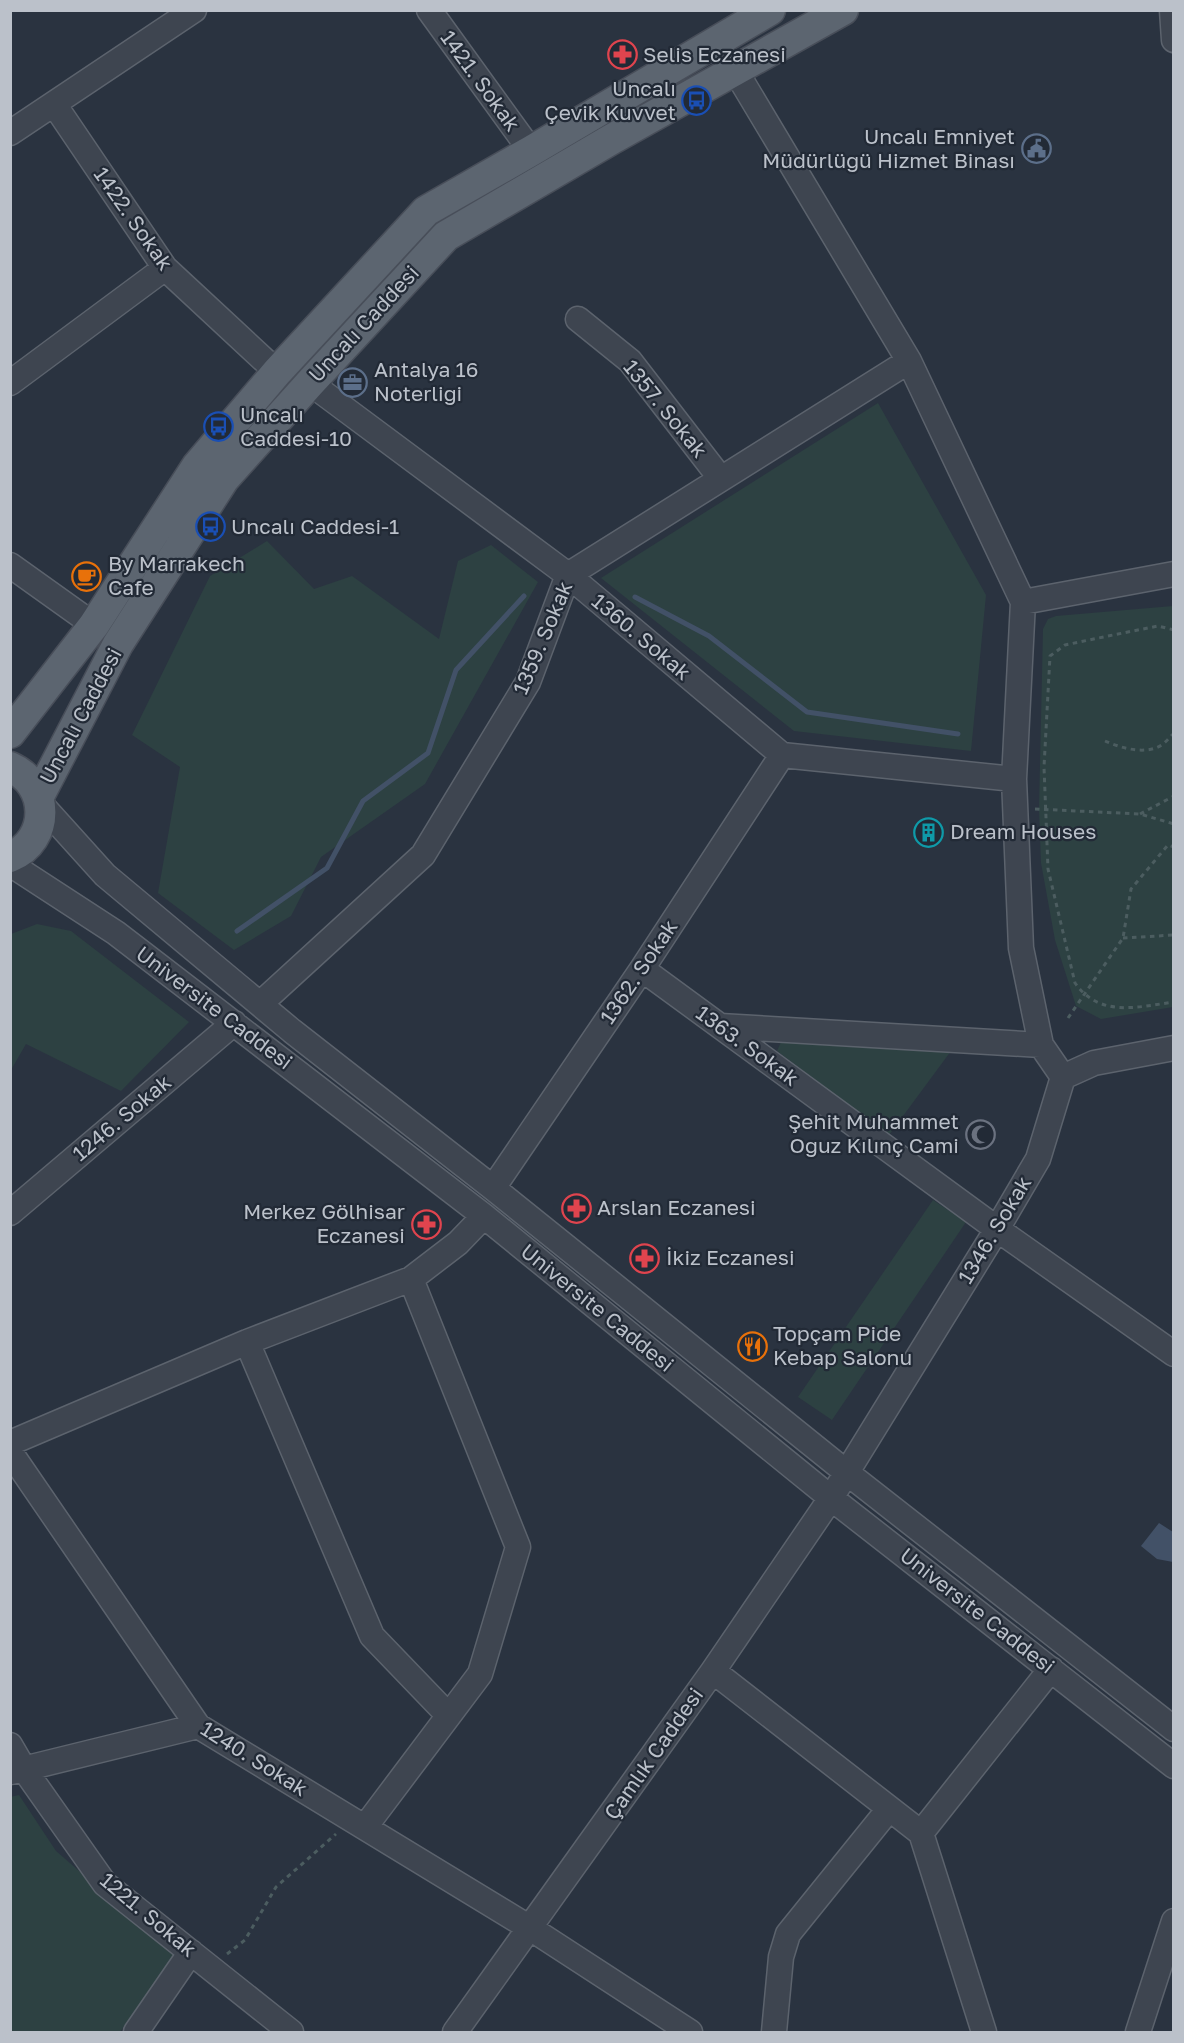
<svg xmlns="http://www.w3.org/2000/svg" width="1184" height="2043" font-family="'Golos Text',sans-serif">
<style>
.green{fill:#2d4142}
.water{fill:#425167}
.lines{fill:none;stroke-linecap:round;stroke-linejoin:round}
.stream{stroke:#425167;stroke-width:5}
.minor-casing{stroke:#5c636d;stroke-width:27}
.major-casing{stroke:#484e59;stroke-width:33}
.path{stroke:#4c5d60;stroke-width:3;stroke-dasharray:4.5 4.5;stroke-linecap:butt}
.minor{stroke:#3e4550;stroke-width:24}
.major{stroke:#5c6570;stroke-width:30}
.labels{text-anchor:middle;stroke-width:4.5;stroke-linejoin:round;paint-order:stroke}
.poi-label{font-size:21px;fill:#bbc1ca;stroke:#222a36;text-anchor:start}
.street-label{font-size:21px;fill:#bbc1ca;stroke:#222a36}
</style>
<rect width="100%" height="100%" fill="#2a3340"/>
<path class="green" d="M878 403 986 595 971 751 794 731 601 578Z
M267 541 314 589 352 576 439 639 458 561 491 545 538 582 425 784 321 857 291 916 234 950 158 893 180 767 132 735 210 576Z
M1173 606V1007L1101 1019 1076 1006 1055 940 1041 863 1039 809 1043 629 1048 619 1056 616Z
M37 924 71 931 189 1022 121 1091 26 1044 11 1070V934Z
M787 1038 951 1051 889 1135 777 1051 781 1042Z
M933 1200 966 1222 832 1420 798 1397Z
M19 1795 56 1851 175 1954 120 2032H11L10 1797Z"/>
<path class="water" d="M1159 1523 1173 1532V1562L1157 1559 1141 1546Z"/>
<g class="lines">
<path class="stream" d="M635 597 709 636 807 712 958 734
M237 931 327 868 363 801 428 753 456 670 524 596"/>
<defs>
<path id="minor" d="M429 10 531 151
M1172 10 1174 40
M735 70 909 361 1023 602 1014 779 1021 948 1041 1045 1063 1077
M54 104 165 268 277 372
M10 133 194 10
M578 319 630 361 721 479
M10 383 165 268
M310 383 568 575 782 755 1014 779
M10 565 94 625
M1023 602 1174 574
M40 803 105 875 292 1031 493 1188 846 1472 1174 1729
M10 864 116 933 484 1216 831 1498 1174 1766
M642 969 997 1229 1174 1354
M260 1004 423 855 528 682 568 575 909 361
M720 1026 1041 1045
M493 1188 642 969 782 755
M10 1213 234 1023
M247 1342 372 1636 448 1715
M10 1443 247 1342 411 1279 458 1243 484 1216
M10 1452 198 1726 530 1928 690 2032
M713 1671 921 1833 984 2032
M10 1745 24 1769 105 1884 291 2032
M11 1772 198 1726
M365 1827 480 1674 518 1547 411 1279
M921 1833 1051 1669
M136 2032 191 1952
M455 2032 713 1671 831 1498 997 1229 1038 1159 1063 1077 1094 1063 1174 1048
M774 2032 781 1957 788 1934 889 1809
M1138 2032 1174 1921"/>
<path id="major" d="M10 733 94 625 197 466 277 372 426 211 531 151 770 10
M10 767C50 784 51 840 10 857
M39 796 118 644 224 479 310 383 446 236 612 139 843 10"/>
</defs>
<use href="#minor" class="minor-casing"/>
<use href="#major" class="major-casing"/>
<path class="path" d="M1174 630 1158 626 1108 636 1065 645 1050 656 1044 767 1048 869 1075 983C1100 1018 1137 1007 1174 1002
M1105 741C1121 748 1147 756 1163 744 1167 741 1170 737 1174 733
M1035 809 1140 814 1174 824
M1140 814 1174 796
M1123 938 1174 935
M1068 1018 1123 938 1131 889 1168 845 1174 847
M227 1954 245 1940 276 1887 336 1834"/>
<use href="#minor" class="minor"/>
<use href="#major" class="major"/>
</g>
<defs>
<symbol id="pharmacy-ring" viewBox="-11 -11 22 22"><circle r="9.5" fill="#222a36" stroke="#e0444e" stroke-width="1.5"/><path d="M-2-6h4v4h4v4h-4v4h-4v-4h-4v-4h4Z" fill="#e0444e"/></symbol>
<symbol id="bus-ring" viewBox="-11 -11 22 22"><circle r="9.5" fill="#222a36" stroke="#1a4fb4" stroke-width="1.5"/><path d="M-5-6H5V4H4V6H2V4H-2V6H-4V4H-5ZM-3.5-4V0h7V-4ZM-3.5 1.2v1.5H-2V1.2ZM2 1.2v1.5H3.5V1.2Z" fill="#1a4fb4"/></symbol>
<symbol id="civic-ring" viewBox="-11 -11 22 22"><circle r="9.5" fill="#222a36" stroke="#5c6f8a" stroke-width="1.5"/><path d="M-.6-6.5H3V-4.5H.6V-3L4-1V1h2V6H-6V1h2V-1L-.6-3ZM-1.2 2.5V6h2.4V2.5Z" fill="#5c6f8a"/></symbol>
<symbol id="office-ring" viewBox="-11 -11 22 22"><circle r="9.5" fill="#222a36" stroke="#5c6f8a" stroke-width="1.5"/><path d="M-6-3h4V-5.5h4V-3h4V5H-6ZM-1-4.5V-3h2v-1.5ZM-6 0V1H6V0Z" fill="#5c6f8a"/></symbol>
<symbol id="cafe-ring" viewBox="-11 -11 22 22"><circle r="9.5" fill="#222a36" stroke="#e8710a" stroke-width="1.5"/><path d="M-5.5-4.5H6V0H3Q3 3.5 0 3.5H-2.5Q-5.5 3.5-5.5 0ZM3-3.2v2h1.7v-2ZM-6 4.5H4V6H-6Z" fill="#e8710a"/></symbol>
<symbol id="building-ring" viewBox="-11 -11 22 22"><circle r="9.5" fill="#222a36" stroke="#0f9aa8" stroke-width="1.5"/><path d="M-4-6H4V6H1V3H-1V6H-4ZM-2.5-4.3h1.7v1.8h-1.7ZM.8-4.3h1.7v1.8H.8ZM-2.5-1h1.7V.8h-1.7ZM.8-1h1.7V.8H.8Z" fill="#0f9aa8"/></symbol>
<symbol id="mosque-ring" viewBox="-11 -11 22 22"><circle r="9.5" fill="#222a36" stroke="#6b7280" stroke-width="1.5"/><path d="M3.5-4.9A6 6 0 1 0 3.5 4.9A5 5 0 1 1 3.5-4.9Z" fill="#6b7280"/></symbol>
<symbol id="restaurant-ring" viewBox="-11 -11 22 22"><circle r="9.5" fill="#222a36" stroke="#e8710a" stroke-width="1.5"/><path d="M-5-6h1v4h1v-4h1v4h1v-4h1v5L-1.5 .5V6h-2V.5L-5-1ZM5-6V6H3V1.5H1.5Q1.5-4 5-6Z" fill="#e8710a"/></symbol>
</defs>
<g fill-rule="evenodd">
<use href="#pharmacy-ring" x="606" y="38" width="33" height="33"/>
<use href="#bus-ring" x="680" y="84" width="33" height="33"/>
<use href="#civic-ring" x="1020" y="132" width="33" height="33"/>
<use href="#office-ring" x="336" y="366" width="33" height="33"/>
<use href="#bus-ring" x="202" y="410" width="33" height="33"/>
<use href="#bus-ring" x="194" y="510" width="33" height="33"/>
<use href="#cafe-ring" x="70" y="560" width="33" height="33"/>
<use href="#building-ring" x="912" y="816" width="33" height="33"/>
<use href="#mosque-ring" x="964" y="1118" width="33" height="33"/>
<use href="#pharmacy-ring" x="560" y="1192" width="33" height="33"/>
<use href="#pharmacy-ring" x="410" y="1208" width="33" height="33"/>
<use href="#pharmacy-ring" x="628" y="1242" width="33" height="33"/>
<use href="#restaurant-ring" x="736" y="1330" width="33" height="33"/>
</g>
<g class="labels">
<g class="poi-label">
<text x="643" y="62">Selis Eczanesi</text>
<text x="676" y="96" text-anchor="end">Uncalı<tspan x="676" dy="24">Çevik Kuvvet</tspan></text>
<text x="1015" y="144" text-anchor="end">Uncalı Emniyet<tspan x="1015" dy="24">Müdürlüğü Hizmet Binası</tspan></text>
<text x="374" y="377">Antalya 16<tspan x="374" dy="24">Noterliği</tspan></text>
<text x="240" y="422">Uncalı<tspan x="240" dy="24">Caddesi-10</tspan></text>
<text x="231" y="534">Uncalı Caddesi-1</text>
<text x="108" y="571">By Marrakech<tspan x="108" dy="24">Cafe</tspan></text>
<text x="950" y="839">Dream Houses</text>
<text x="959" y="1129" text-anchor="end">Şehit Muhammet<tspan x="959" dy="24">Oğuz Kılınç Cami</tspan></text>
<text x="597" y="1215">Arslan Eczanesi</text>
<text x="405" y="1219" text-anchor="end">Merkez Gölhisar<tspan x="405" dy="24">Eczanesi</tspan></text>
<text x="666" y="1265">İkiz Eczanesi</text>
<text x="773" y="1341">Topçam Pide<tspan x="773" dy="24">Kebap Salonu</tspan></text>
</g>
<g class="street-label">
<text transform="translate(480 81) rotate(54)" y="7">1421. Sokak</text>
<text transform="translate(133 219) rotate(55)" y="7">1422. Sokak</text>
<text transform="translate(364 324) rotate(-47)" y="7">Uncalı Caddesi</text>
<text transform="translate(665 409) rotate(51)" y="7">1357. Sokak</text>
<text transform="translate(641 637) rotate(40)" y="7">1360. Sokak</text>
<text transform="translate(543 638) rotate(-67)" y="7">1359. Sokak</text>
<text transform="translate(81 716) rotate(-62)" y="7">Uncalı Caddesi</text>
<text transform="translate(639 972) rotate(-56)" y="7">1362. Sokak</text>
<text transform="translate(214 1008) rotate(37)" y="7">Universite Caddesi</text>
<text transform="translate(747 1046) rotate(36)" y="7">1363. Sokak</text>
<text transform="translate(122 1118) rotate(-40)" y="7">1246. Sokak</text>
<text transform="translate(995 1230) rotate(-59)" y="7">1346. Sokak</text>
<text transform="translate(597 1308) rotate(39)" y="7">Universite Caddesi</text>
<text transform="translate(977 1611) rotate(38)" y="7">Universite Caddesi</text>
<text transform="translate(654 1754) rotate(-55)" y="7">Çamlık Caddesi</text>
<text transform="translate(254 1759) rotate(32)" y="7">1240. Sokak</text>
<text transform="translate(148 1915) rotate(40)" y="7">1221. Sokak</text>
</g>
</g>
<rect width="1184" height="2043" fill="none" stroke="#bbc1ca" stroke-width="24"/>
</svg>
